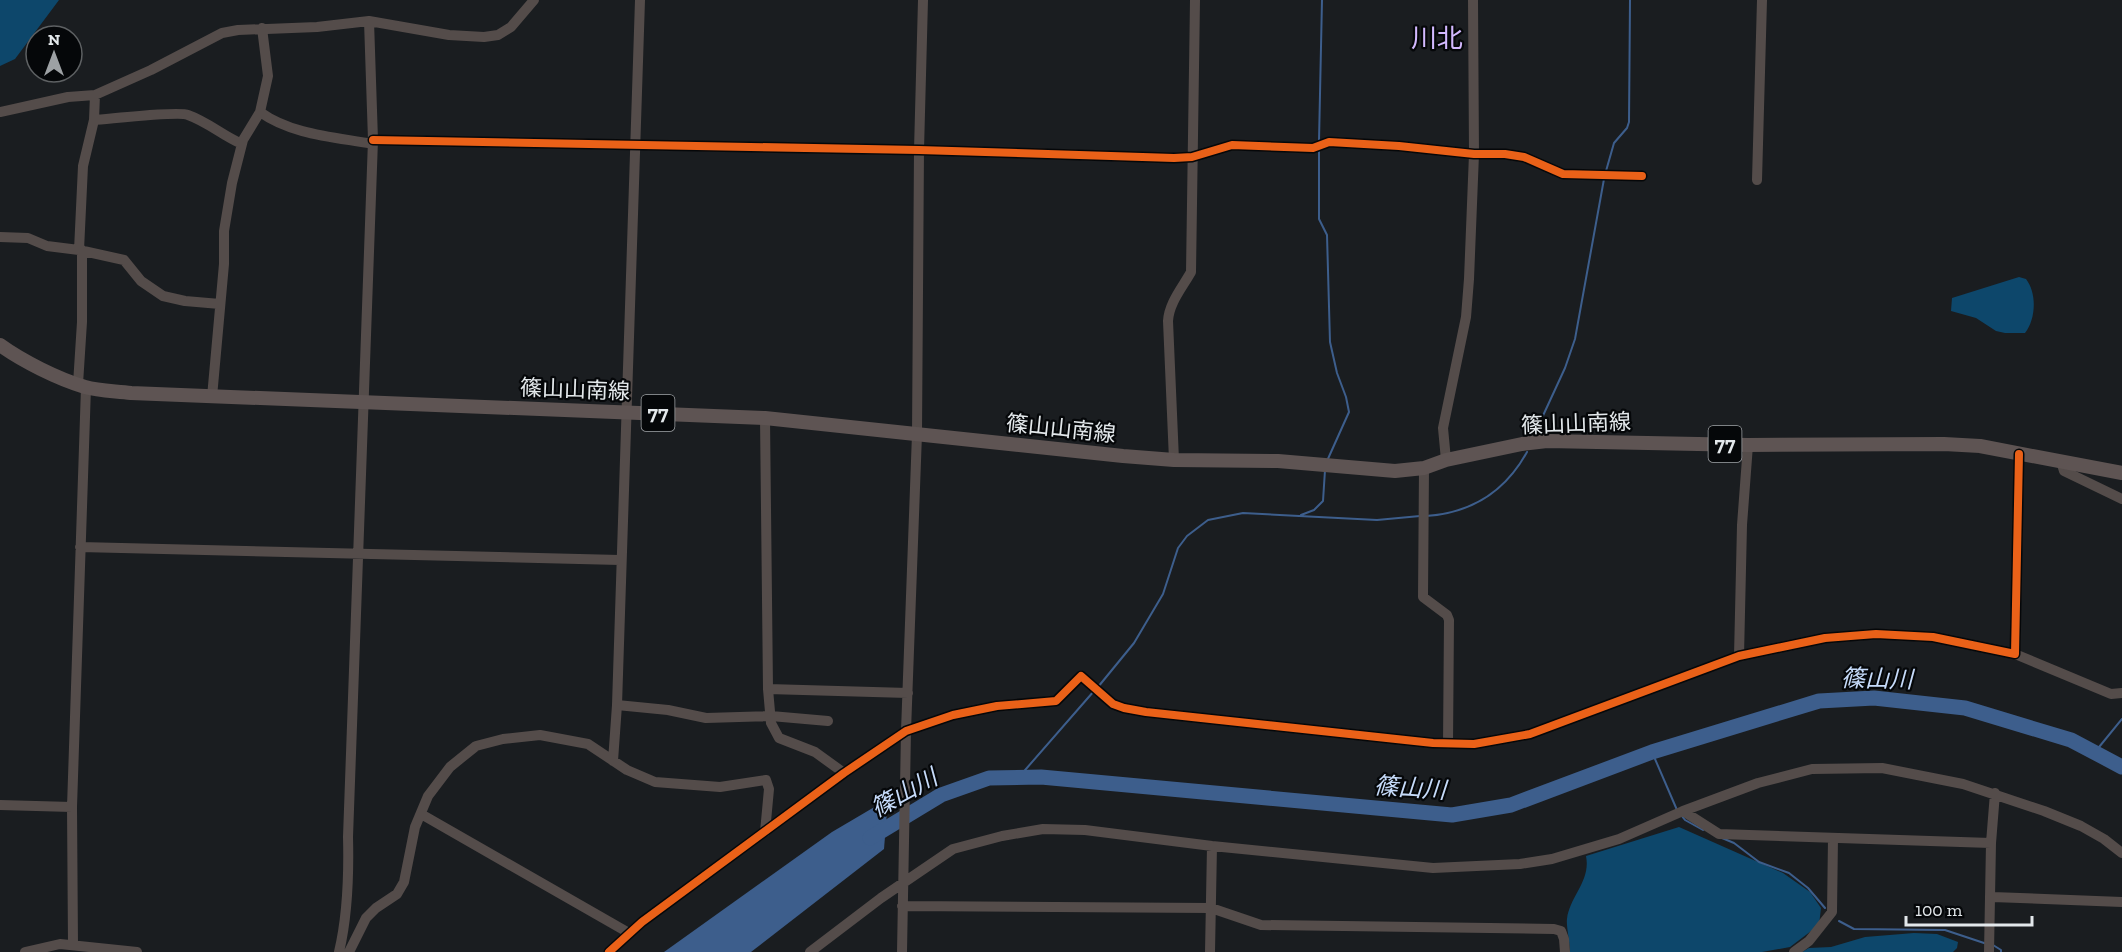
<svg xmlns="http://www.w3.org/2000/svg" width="2122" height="952" font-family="'Zilla Slab','Noto Sans JP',serif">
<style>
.forest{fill:#0d476b}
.water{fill:#3d5e8c}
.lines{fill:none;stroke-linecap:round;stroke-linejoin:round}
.stream{stroke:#3d5e8c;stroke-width:2}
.river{stroke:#3d5e8c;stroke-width:15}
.minor{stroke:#544c4a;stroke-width:10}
.major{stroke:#5e5453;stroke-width:14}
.cycleway-casing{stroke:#050709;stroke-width:11}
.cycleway{stroke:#ea6118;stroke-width:8}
.labels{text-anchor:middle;stroke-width:4.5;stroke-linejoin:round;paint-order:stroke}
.shield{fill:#050709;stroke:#a0a4a7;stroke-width:1.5}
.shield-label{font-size:21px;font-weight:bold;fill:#e3e8eb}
.street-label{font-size:22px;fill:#e3e8eb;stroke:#050709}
.water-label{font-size:24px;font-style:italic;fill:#c6dbfa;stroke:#050709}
.quarter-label{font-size:26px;fill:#d3b9ff;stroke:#050709}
</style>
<rect width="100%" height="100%" fill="#1a1d20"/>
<path class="forest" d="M0 0H59L15 59 0 66Z
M2019 277 2026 279C2037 293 2036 319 2025 333H2005L1996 331 1976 318 1951 311 1952 298Z
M1679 827 1783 873 1810 892 1821 908 1819 925 1790 947 1762 952H1570C1570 943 1566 925 1567 919 1570 896 1591 881 1586 856Z
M1914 933 1937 934 1958 942 1957 948 1953 952H1802L1809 948 1831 947 1865 937Z"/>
<path class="water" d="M888 799 884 849 751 952H664L832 832Z"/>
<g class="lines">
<path class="stream" d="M1319 141 1322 0
M1319 150V219L1327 235 1330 342 1337 373 1346 397 1349 412 1327 461
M1606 171 1614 143 1627 128 1629 122 1630 0
M1535 433 1565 368 1575 339 1604 179
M1301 515 1314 510 1323 501 1325 470
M1426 516C1472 513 1505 492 1527 452
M1098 687 1134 643 1163 594 1178 548 1187 536 1208 520 1243 513 1377 520 1420 516
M1652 752 1677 810
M2095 752 2122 719
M1019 777 1094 691
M1681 815 1685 820 1703 830
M1722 838 1734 843 1759 862 1789 873 1808 888 1825 908
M1839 921 1854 929 1945 930 1987 944
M1993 945 2001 950V952"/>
<path class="river" d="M870 838 941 795 989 778 1041 777 1452 815 1511 805 1652 752 1819 701 1874 698 1965 708 2071 740 2122 767"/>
<path class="minor" d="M0 112 68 97 95 95 151 70 222 33 238 30 317 27 369 21 449 35 484 37 498 35 511 27 534 0
M260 112C292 135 335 137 373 144
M94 120C110 119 179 111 188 115 208 122 223 136 242 144
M373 140 919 150 1174 158 1192 157 1232 145 1313 148 1329 142 1399 146 1474 154H1505L1524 157 1563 174 1642 176
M1757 180 1762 0
M0 237 28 238 47 246 79 250 124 260 141 281 163 296 185 301 220 304
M79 250 83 166 94 120 95 95
M78 384 82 322V250
M212 397 224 264V231L232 183 243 140 260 112 268 76 262 28
M765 418 768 689 771 723 779 738 815 752 844 773
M1174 460 1168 321C1169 303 1182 288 1191 272L1195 0
M1446 460 1443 428 1466 317 1469 279 1474 154 1473 0
M2061 461 2064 471 2122 499
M1424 468 1423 597 1447 615 1449 620 1448 744
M80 547 620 560
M2015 654 2111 694 2122 693
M1739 656 1742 525 1748 445
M768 689 908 693
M617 705 668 710 706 718 771 716 828 721
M613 761 617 705 640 0
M0 805 72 807
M1683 811 1719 834 1991 843
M421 814 629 933
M1992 897 2122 902
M902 906 1211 908 1261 925 1554 929 1561 931 1564 939 1565 952
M73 945 72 807 86 387
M25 952 60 944 137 952
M339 952C348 914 349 876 348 837L373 140 369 21
M349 952 366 918 376 908 397 894 404 882 415 827 428 796 450 767 476 746 503 739 540 735 588 744 627 770 655 782 720 787 766 780 769 789 765 832
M609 952 642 922 844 773 906 731 953 715 997 706 1056 701 1081 676 1113 704 1124 708 1146 712 1433 743 1474 744 1530 734 1739 656 1825 638 1876 634 1933 637 2015 654 2019 454
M810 952 881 898 953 849 1002 836 1043 829 1085 830 1212 846 1433 868 1520 864 1552 859 1619 839 1683 811 1758 783 1812 769 1882 768 1963 784 2044 811 2081 826 2104 839 2122 853
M902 952 906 731 917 434 919 150 923 0
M1210 952 1212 846
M1794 952 1809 941 1832 912 1833 838
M1989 952 1991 843 1995 793"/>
<path class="major" d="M0 345C22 361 58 379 85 387 99 391 116 391 131 393L765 418 1123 456 1174 460 1278 461 1395 471 1424 468 1446 460 1522 444 1547 441 1748 445 1944 444 1980 446 2122 473"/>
<defs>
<path id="cycleway" d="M373 140 919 150 1174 158 1192 157 1232 145 1313 148 1329 142 1399 146 1474 154H1505L1524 157 1563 174 1642 176
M609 952 642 922 844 773 906 731 953 715 997 706 1056 701 1081 676 1113 704 1124 708 1146 712 1433 743 1474 744 1530 734 1739 656 1825 638 1876 634 1933 637 2015 654 2019 454"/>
</defs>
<use href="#cycleway" class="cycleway-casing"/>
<use href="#cycleway" class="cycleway"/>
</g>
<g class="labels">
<g class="shield">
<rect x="641.5" y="395" width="33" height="36" rx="4.5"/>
<rect x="1708.5" y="426" width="33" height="36" rx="4.5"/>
</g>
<g class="shield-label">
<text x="658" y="420">77</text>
<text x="1725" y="451">77</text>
</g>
<g class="street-label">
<text transform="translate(575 389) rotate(2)" y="8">篠山山南線</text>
<text transform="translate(1576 423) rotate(-2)" y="8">篠山山南線</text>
<text transform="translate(1061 428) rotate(6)" y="8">篠山山南線</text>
</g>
<g class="water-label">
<text transform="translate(1877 679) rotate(1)" y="8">篠山川</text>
<text transform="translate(1410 788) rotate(4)" y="8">篠山川</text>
<text transform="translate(904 793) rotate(-29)" y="8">篠山川</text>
</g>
<g class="quarter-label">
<text x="1437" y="47">川北</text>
</g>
</g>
<g transform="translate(54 54)"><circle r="28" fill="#050709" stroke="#5e6163" stroke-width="1.5"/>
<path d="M0-4.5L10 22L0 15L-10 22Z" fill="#9da1a4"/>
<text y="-9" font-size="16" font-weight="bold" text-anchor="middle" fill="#e3e8eb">N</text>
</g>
<path d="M1906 916v9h126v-9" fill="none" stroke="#e3e8eb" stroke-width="3"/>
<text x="1915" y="916" font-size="18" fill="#e3e8eb" stroke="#050709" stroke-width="4.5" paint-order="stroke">100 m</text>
</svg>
